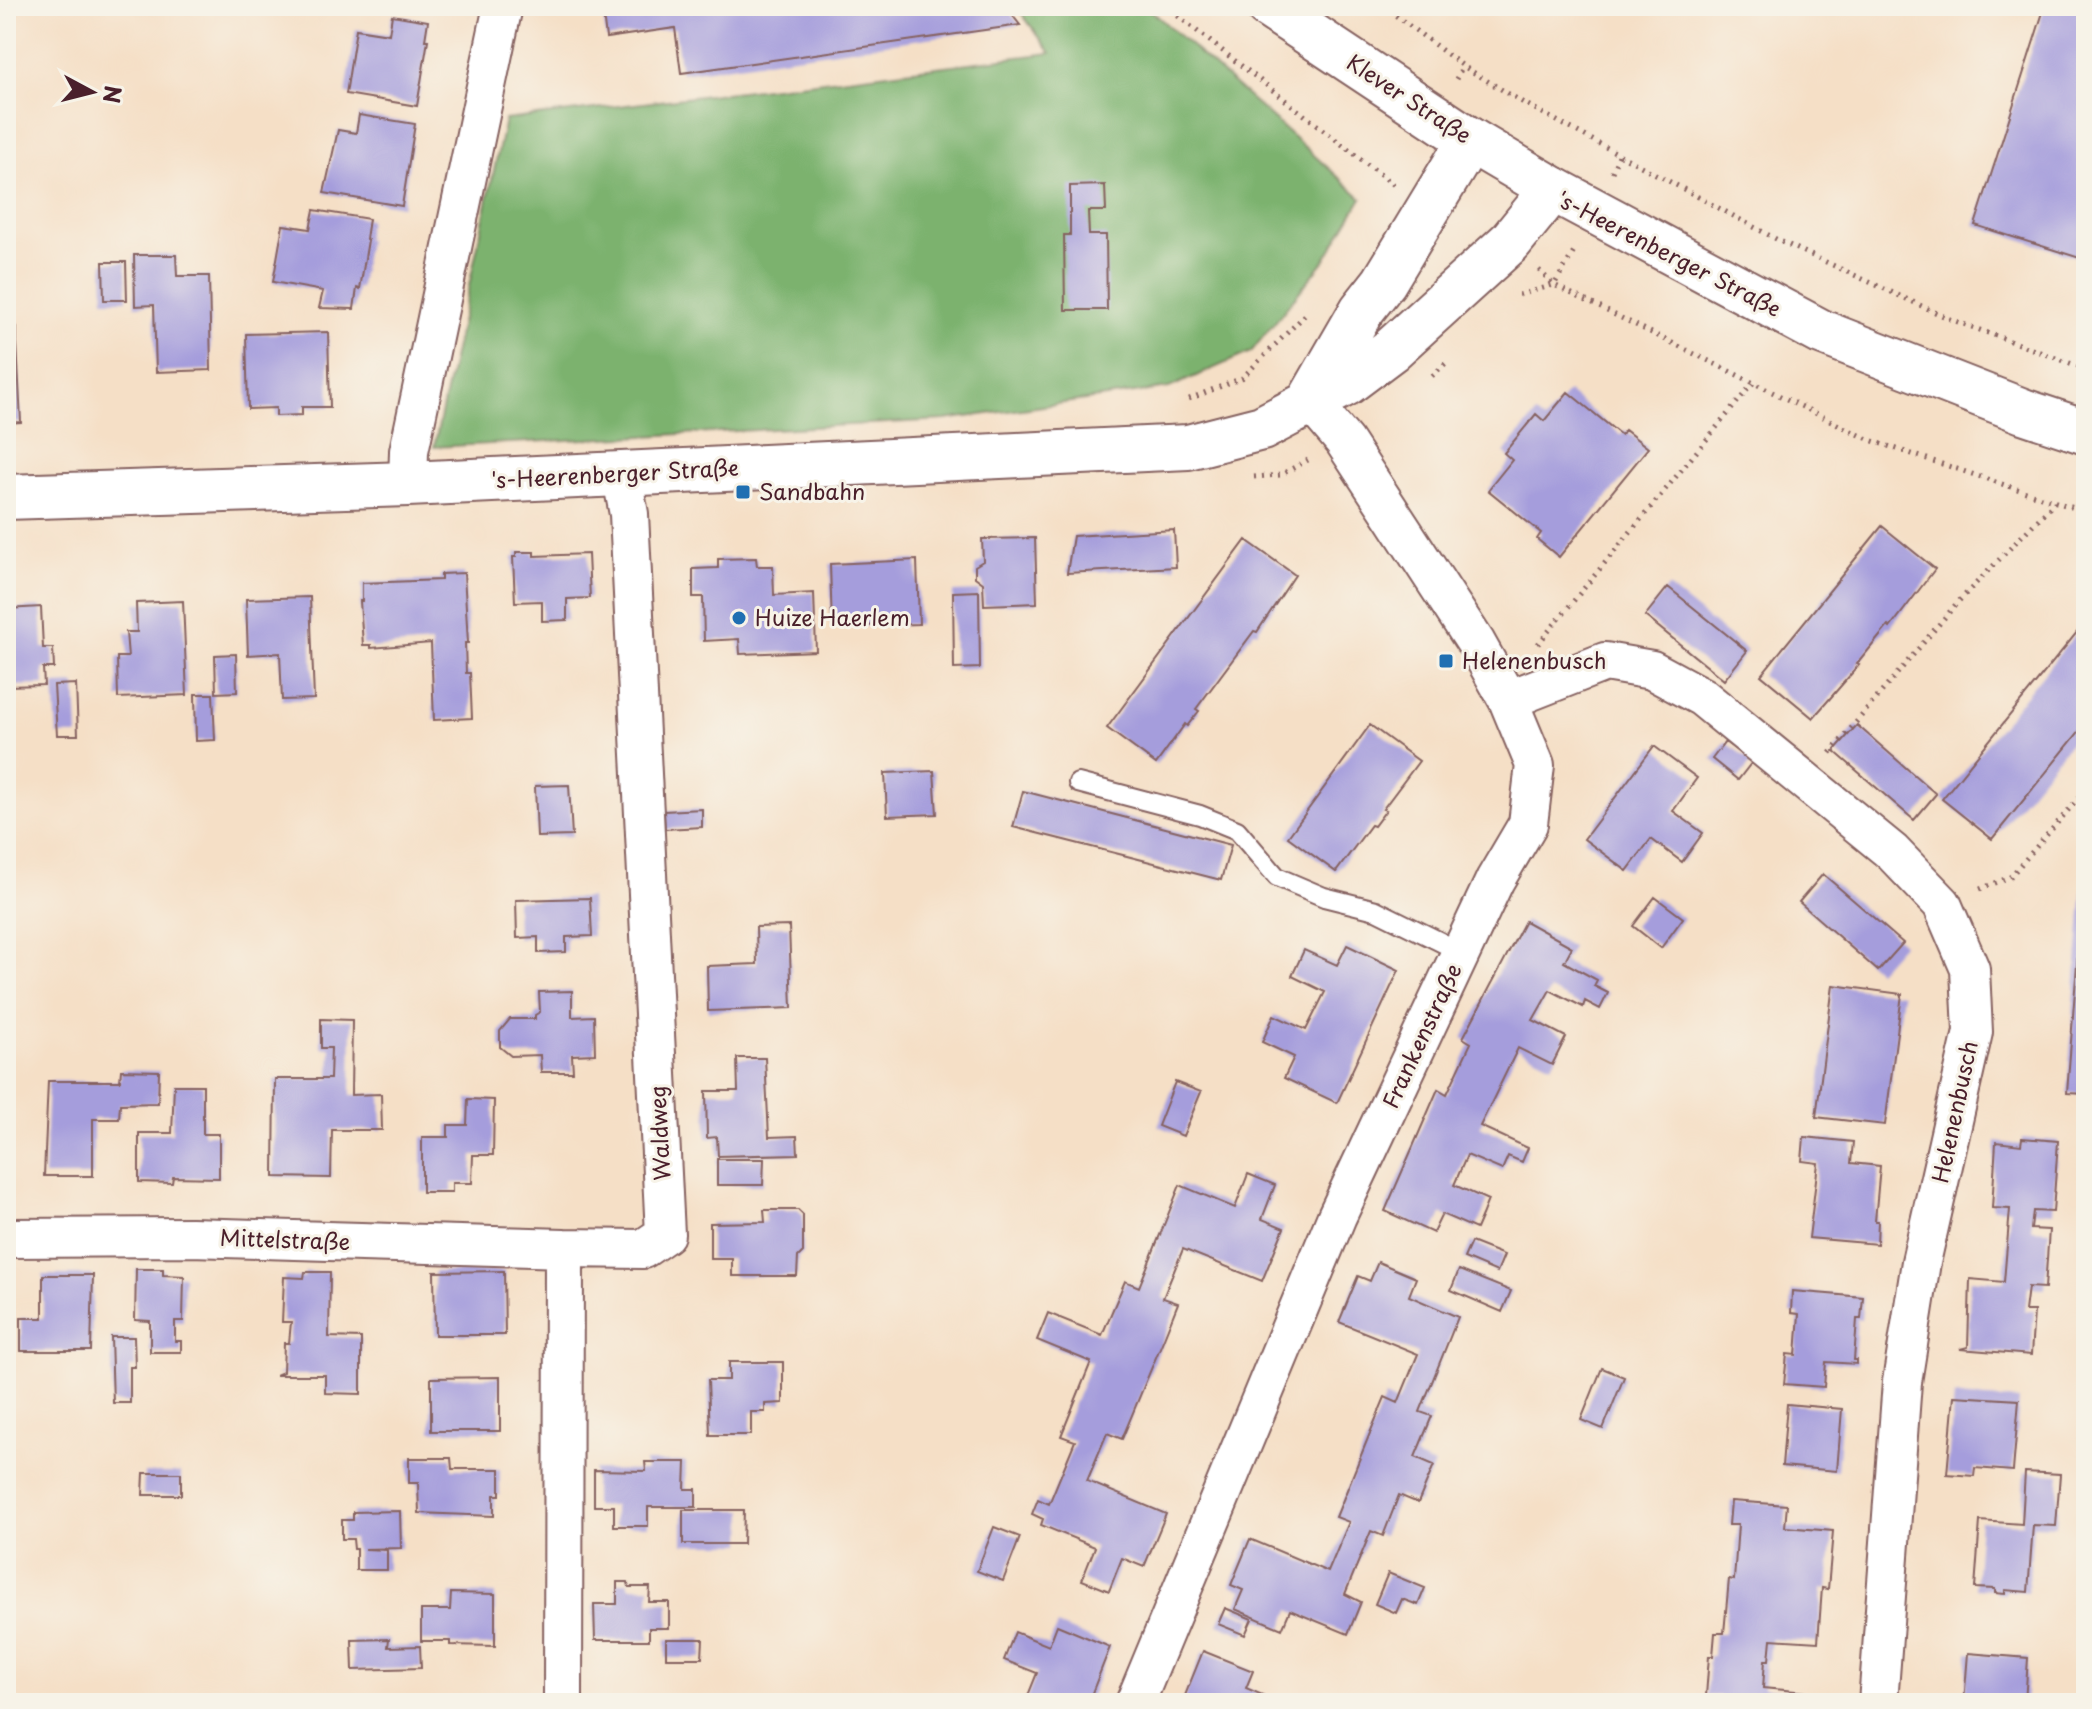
<svg xmlns="http://www.w3.org/2000/svg" width="2092" height="1709" font-family="'Playpen Sans',sans-serif">
<style>
.forest{fill:#7cb26e;stroke:#63684c;stroke-width:2}
.building{fill:#a59ddc}
.lines{fill:none;stroke-linecap:round;stroke-linejoin:round}
.service-casing{stroke:#866261;stroke-width:22}
.minor-casing{stroke:#866261;stroke-width:42}
.tertiary-casing{stroke:#866261;stroke-width:48}
.primary-casing{stroke:#866261;stroke-width:48}
.path{stroke:#866261;stroke-width:5;stroke-dasharray:2 6;stroke-linecap:butt}
.service{stroke:#fff;stroke-width:18}
.minor{stroke:#fff;stroke-width:38}
.tertiary{stroke:#fff;stroke-width:44}
.primary{stroke:#fff;stroke-width:44}
.poi-dot{fill:#1f6fb2;stroke:#f7f3e8;stroke-width:3}
.labels{text-anchor:middle;stroke-width:6;stroke-linejoin:round;paint-order:stroke}
.street-label{font-size:22px;fill:#4a1f2b;stroke:#f7f3e8}
.poi-label{font-size:22px;fill:#4a1f2b;stroke:#f7f3e8;text-anchor:start}
</style>
<rect width="100%" height="100%" fill="#f7f3e8"/>
<filter id="ink" filterUnits="userSpaceOnUse"><feTurbulence type="fractalNoise" baseFrequency=".0125" numOctaves="2"/><feDisplacementMap in="SourceGraphic" scale="16" xChannelSelector="R" yChannelSelector="G"/><feConvolveMatrix kernelMatrix="1 2 1 2 8 2 1 2 1" color-interpolation-filters="sRGB"/></filter>
<filter id="wash" filterUnits="userSpaceOnUse"><feTurbulence type="fractalNoise" baseFrequency=".006" numOctaves="4" result="noise"/><feDisplacementMap in="SourceGraphic" scale="32" xChannelSelector="R" yChannelSelector="G"/><feGaussianBlur stdDeviation="1.8" result="paint"/><feColorMatrix in="noise" values="0 0 0 0 0 0 0 0 0 0 0 0 0 0 0 0 0 1.4 0 .05"/><feComposite in="paint" operator="in"/></filter>
<g filter="url(#wash)">
<rect width="100%" height="100%" fill="#f5dfc6"/>
<path class="forest" d="M1016 6H1146L1362 198 1324 261 1251 352 1169 388 945 420 434 447 505 120 1051 53Z"/>
<g id="blocks">
<path class="building" d="M602 6H1005L1020 25 681 73 675 28 606 38Z
M2045 6H2086V260L1975 225Z
M392 15 428 21 425 40H428L417 106 346 94 356 29 389 34Z
M359 115 415 124 402 206 324 193 338 130 356 133Z
M1105 185 1106 211H1088L1089 235H1106L1107 310H1065L1064 235H1070V186Z
M314 210 369 219 366 239 368 240 360 289 357 288 354 309 319 308 323 291 273 282 283 225 310 229Z
M134 255H176L177 276H209L211 370 156 372 154 305 135 306Z
M103 262H126L127 300H104Z
M6 323H16L21 422 6 423Z
M328 332 330 407H302V415L276 416V408L248 409 246 334Z
M1568 392 1621 435 1625 430 1648 448 1559 557 1537 539 1541 533 1488 490 1512 460 1504 453 1536 414 1544 421Z
M1882 526 1935 569 1890 628 1888 626 1857 664 1859 665 1813 718 1761 675Z
M1174 530 1176 567 1067 573 1073 536Z
M1035 538 1037 603 984 605 983 583 975 577V566L983 561 982 539Z
M1246 540 1295 575 1257 632 1254 631 1196 709 1199 711 1187 726 1185 724 1156 764 1107 728Z
M516 552H534V556L588 554 590 598 567 599V620L542 621V601L515 602 513 557H516Z
M756 558 757 566H773L774 595 814 593 816 651 740 654 739 639 704 641 703 597H693V569L718 568V559Z
M917 560 919 624 832 627 830 564Z
M464 573 468 643H465L466 673H470L472 718 434 720 431 643 371 648V645H363L360 601H362V583L441 580V574Z
M1668 587 1747 651 1724 680 1645 616Z
M979 591 980 668 954 669 953 592Z
M310 597 314 699 282 700 280 653 248 655 246 599Z
M183 601 187 695 118 698 117 657H128L126 632H137L136 603Z
M41 607 43 648H53L54 668H43L44 685 6 686V609Z
M2086 621V723L1992 839 1942 799Z
M236 654 237 692 216 693 215 655Z
M76 684 78 735H57L54 685Z
M195 694H213L215 740 196 741Z
M1370 725 1419 761 1383 809 1386 810 1374 826 1371 825 1336 872 1288 837Z
M1857 725 1936 794 1914 820 1834 751Z
M1725 742 1752 762 1738 780 1712 759Z
M1654 746 1697 778 1673 811 1703 833 1682 862 1651 839 1627 871 1584 839Z
M934 771 937 814 887 816 885 773Z
M569 785 572 836 537 837 535 786Z
M1023 791 1231 845 1221 880 1013 827Z
M702 809V827L665 829 664 811Z
M1823 874 1903 943 1878 971 1799 902Z
M2084 874H2086V1094L2067 1093Z
M1655 897 1683 918 1661 948 1633 926Z
M590 898 592 936 566 937V952L538 953V937L517 938 516 900Z
M1525 921 1572 947 1564 962 1597 980 1594 986 1608 993 1600 1009 1585 1001 1583 1007 1550 990 1533 1020 1566 1037 1552 1065 1518 1048 1480 1126 1528 1148 1522 1162 1508 1156 1502 1170 1467 1155 1454 1185 1488 1200 1482 1215 1476 1229 1442 1214 1433 1233 1385 1211 1438 1089 1447 1094 1471 1043 1463 1038Z
M789 926 792 1008 708 1011 707 966 757 964 756 927Z
M1347 945 1399 970 1337 1103 1284 1078 1294 1057 1262 1042 1274 1015 1306 1030 1325 992 1292 976 1304 950 1337 965Z
M1833 985 1902 994 1885 1125 1816 1117Z
M572 991V1017L594 1016 595 1054 572 1055 573 1072H541L540 1055 511 1056 500 1047V1031L510 1019H535V1015L540 1012 539 992Z
M321 1019 352 1020 351 1095 381 1094 382 1130H332L331 1178 274 1177 275 1079H330L331 1048H321Z
M737 1058H765L769 1137 797 1136 798 1154 718 1156 717 1137 707 1138 706 1091H738Z
M121 1070 159 1071 158 1103 120 1104 119 1119H93V1176H44L48 1081H120Z
M1175 1082 1201 1092 1183 1136 1158 1126Z
M174 1085H203V1134H219V1178L173 1177 172 1183 139 1182V1133H172Z
M468 1099 494 1100 493 1155H473L472 1183H452V1192H422V1137H448V1125H467Z
M1804 1137 1853 1142 1851 1163 1880 1166 1875 1221H1878L1877 1244 1809 1238 1818 1163 1802 1161Z
M2022 1138 2058 1141 2053 1212 2033 1211 2031 1229 2049 1230 2045 1288 2028 1287 2025 1311H2034L2031 1355 1960 1349 1968 1347 1970 1279 2004 1282 2010 1209 1992 1208 1996 1142 2021 1145Z
M717 1159H764L763 1185H717Z
M1248 1174 1275 1185 1262 1219 1284 1228 1262 1281 1183 1249 1163 1298 1178 1303 1164 1338 1122 1439 1107 1433 1087 1481 1166 1514 1144 1567 1122 1558 1109 1591 1082 1580 1095 1547 1041 1525 1043 1519 1032 1514 1038 1499 1049 1504 1075 1441 1061 1436 1091 1362 1037 1340 1048 1313 1102 1335 1125 1281 1139 1287 1180 1185 1235 1208Z
M764 1210H798L803 1215V1252L798 1257 797 1276H732V1259H710V1223L765 1222Z
M1471 1242 1504 1255 1497 1272 1464 1258Z
M1378 1262 1416 1278 1409 1296 1458 1317 1420 1412 1432 1416 1415 1457 1434 1465 1418 1503 1399 1495 1383 1536 1371 1531 1345 1594 1361 1602 1348 1634 1290 1610 1282 1629 1235 1609 1243 1590 1231 1585 1250 1539 1328 1572 1349 1522 1336 1517 1372 1428 1385 1397 1398 1403 1418 1354 1339 1322 1358 1276 1370 1281Z
M136 1269H163V1275L184 1276 183 1321H175V1341H181V1352H150V1321L135 1320Z
M1459 1270 1511 1291 1502 1312 1451 1290Z
M504 1271 505 1335H435L434 1272Z
M305 1272H330L329 1337 361 1338V1394L325 1393V1375H276L283 1372 284 1343H289L291 1322H282L284 1277 304 1278Z
M43 1275H93L91 1351H21V1318H43Z
M1792 1291 1863 1297 1861 1319H1857L1854 1360H1857V1364L1826 1362 1824 1387 1784 1384 1787 1354 1796 1355 1799 1314 1791 1313Z
M111 1337H134L135 1367H130V1403H113Z
M729 1362H783V1403L765 1404V1412H751V1435H710L708 1380H729Z
M1602 1368 1624 1377 1603 1429 1581 1420Z
M500 1377V1431H431V1378Z
M1954 1396 2019 1400 2013 1471 1975 1468 1974 1476 1947 1474Z
M1787 1404 1842 1409 1837 1471 1782 1466Z
M409 1458H451L452 1469H500V1495H494V1516L419 1513 418 1483H409Z
M645 1462H686L685 1489H696V1507H648V1526H614V1506H594V1470L646 1471Z
M2025 1472 2060 1474 2056 1526 2033 1525 2028 1592 2005 1590V1594L1995 1593V1589L1975 1588 1980 1521 2022 1524Z
M144 1473H181V1495H143Z
M1731 1501 1787 1505 1785 1527 1833 1531 1828 1589 1822 1588 1818 1642 1771 1639 1769 1660H1765L1763 1688 1816 1693V1703H1720V1696H1706L1709 1656H1713L1715 1633H1724L1729 1579 1734 1580 1738 1525H1729Z
M683 1510H744L743 1544H683Z
M400 1511 401 1548 365 1549 387 1550V1570H356V1549H354L353 1539H342V1520H353V1512Z
M994 1527 1020 1537 1003 1581 977 1571Z
M1388 1573 1425 1588 1418 1605 1402 1599 1396 1613 1375 1604Z
M617 1582H628L629 1587H650L649 1602H669V1628H649V1640H595L594 1604H617Z
M451 1593 495 1594V1646L450 1645V1641H421V1610H450Z
M1225 1608 1252 1619 1245 1635 1218 1624Z
M1057 1625 1110 1647 1088 1703H1025L1037 1673 1004 1660 1015 1632 1049 1646Z
M389 1639 388 1647 420 1646 421 1668 353 1670 352 1640Z
M666 1639H703L702 1658H666Z
M1203 1651 1253 1671 1246 1688 1281 1703H1182Z
M1968 1653 2028 1658 2025 1703H1964Z"/>
</g>
</g>
<g filter="url(#ink)">
<use href="#blocks" fill-opacity="0" stroke="#866261" stroke-width="2"/>
<g class="lines">
<defs>
<path id="service" d="M1078 783 1200 815 1237 830 1277 877 1324 897 1376 910 1461 952"/>
<path id="minor" d="M408 484 409 451 503 6
M1508 700 1605 662 1652 670 1702 697 1892 852 1942 904 1970 969 1973 1032 1921 1262 1902 1382 1878 1703
M6 1238 191 1237 564 1248
M563 1703 564 1248 643 1249 665 1234 629 514 621 473
M1135 1703 1337 1216 1495 880 1528 824 1535 765 1508 700 1476 643 1344 441 1310 401"/>
<path id="tertiary" d="M1310 400 1362 310 1384 282 1470 140
M6 497 408 484 1188 447 1262 428 1347 383 1391 350 1510 242 1553 189"/>
<path id="primary" d="M1268 6 1470 140 1553 189 1821 332 2023 411 2086 432"/>
</defs>
<use href="#service" class="service-casing"/>
<use href="#minor" class="minor-casing"/>
<use href="#tertiary" class="tertiary-casing"/>
<use href="#primary" class="primary-casing"/>
<path class="path" d="M1165 6 1394 185
M1383 6 1463 66 1522 102 1778 240 1950 319 2086 369
M1456 79 1463 66
M1612 172 1619 155
M1539 270 1554 285 1870 440 2086 512
M1519 295 1554 285 1575 250
M1432 376 1448 361
M1189 399 1242 378 1308 312
M1254 477 1280 475 1308 460
M1538 644 1754 382
M1830 753 1957 603 2055 502
M1980 889 2010 877 2086 790"/>
<use href="#service" class="service"/>
<use href="#minor" class="minor"/>
<use href="#tertiary" class="tertiary"/>
<use href="#primary" class="primary"/>
</g>
</g>
<g class="poi-dot">
<rect x="735" y="484" width="16" height="16" rx="4"/>
<circle cx="739" cy="618" r="8"/>
<rect x="1438" y="653" width="16" height="16" rx="4"/>
</g>
<g class="labels">
<g class="street-label">
<text transform="translate(1409 99) rotate(33)" y="8">Klever Straße</text>
<text transform="translate(1669 254) rotate(27)" y="8">'s-Heerenberger Straße</text>
<text transform="translate(615 474) rotate(-3)" y="8">'s-Heerenberger Straße</text>
<text transform="translate(1422 1036) rotate(-65)" y="8">Frankenstraße</text>
<text transform="translate(1955 1112) rotate(-78)" y="8">Helenenbusch</text>
<text transform="translate(660 1133) rotate(-93)" y="8">Waldweg</text>
<text transform="translate(285 1240) rotate(2)" y="8">Mittelstraße</text>
</g>
<g class="poi-label">
<text x="759" y="500">Sandbahn</text>
<text x="755" y="626">Huize Haerlem</text>
<text x="1462" y="669">Helenenbusch</text>
</g>
</g>
<rect width="2092" height="1709" fill="none" stroke="#f7f3e8" stroke-width="32"/>
<g transform="translate(92 92) rotate(97)" stroke="#f7f3e8" stroke-width="6" paint-order="stroke">
<path d="M0-6L14 30L0 20L-14 30Z" fill="#4a1f2b"/>
<text y="-12" font-size="22" font-weight="bold" text-anchor="middle" fill="#4a1f2b">N</text>
</g>
</svg>
